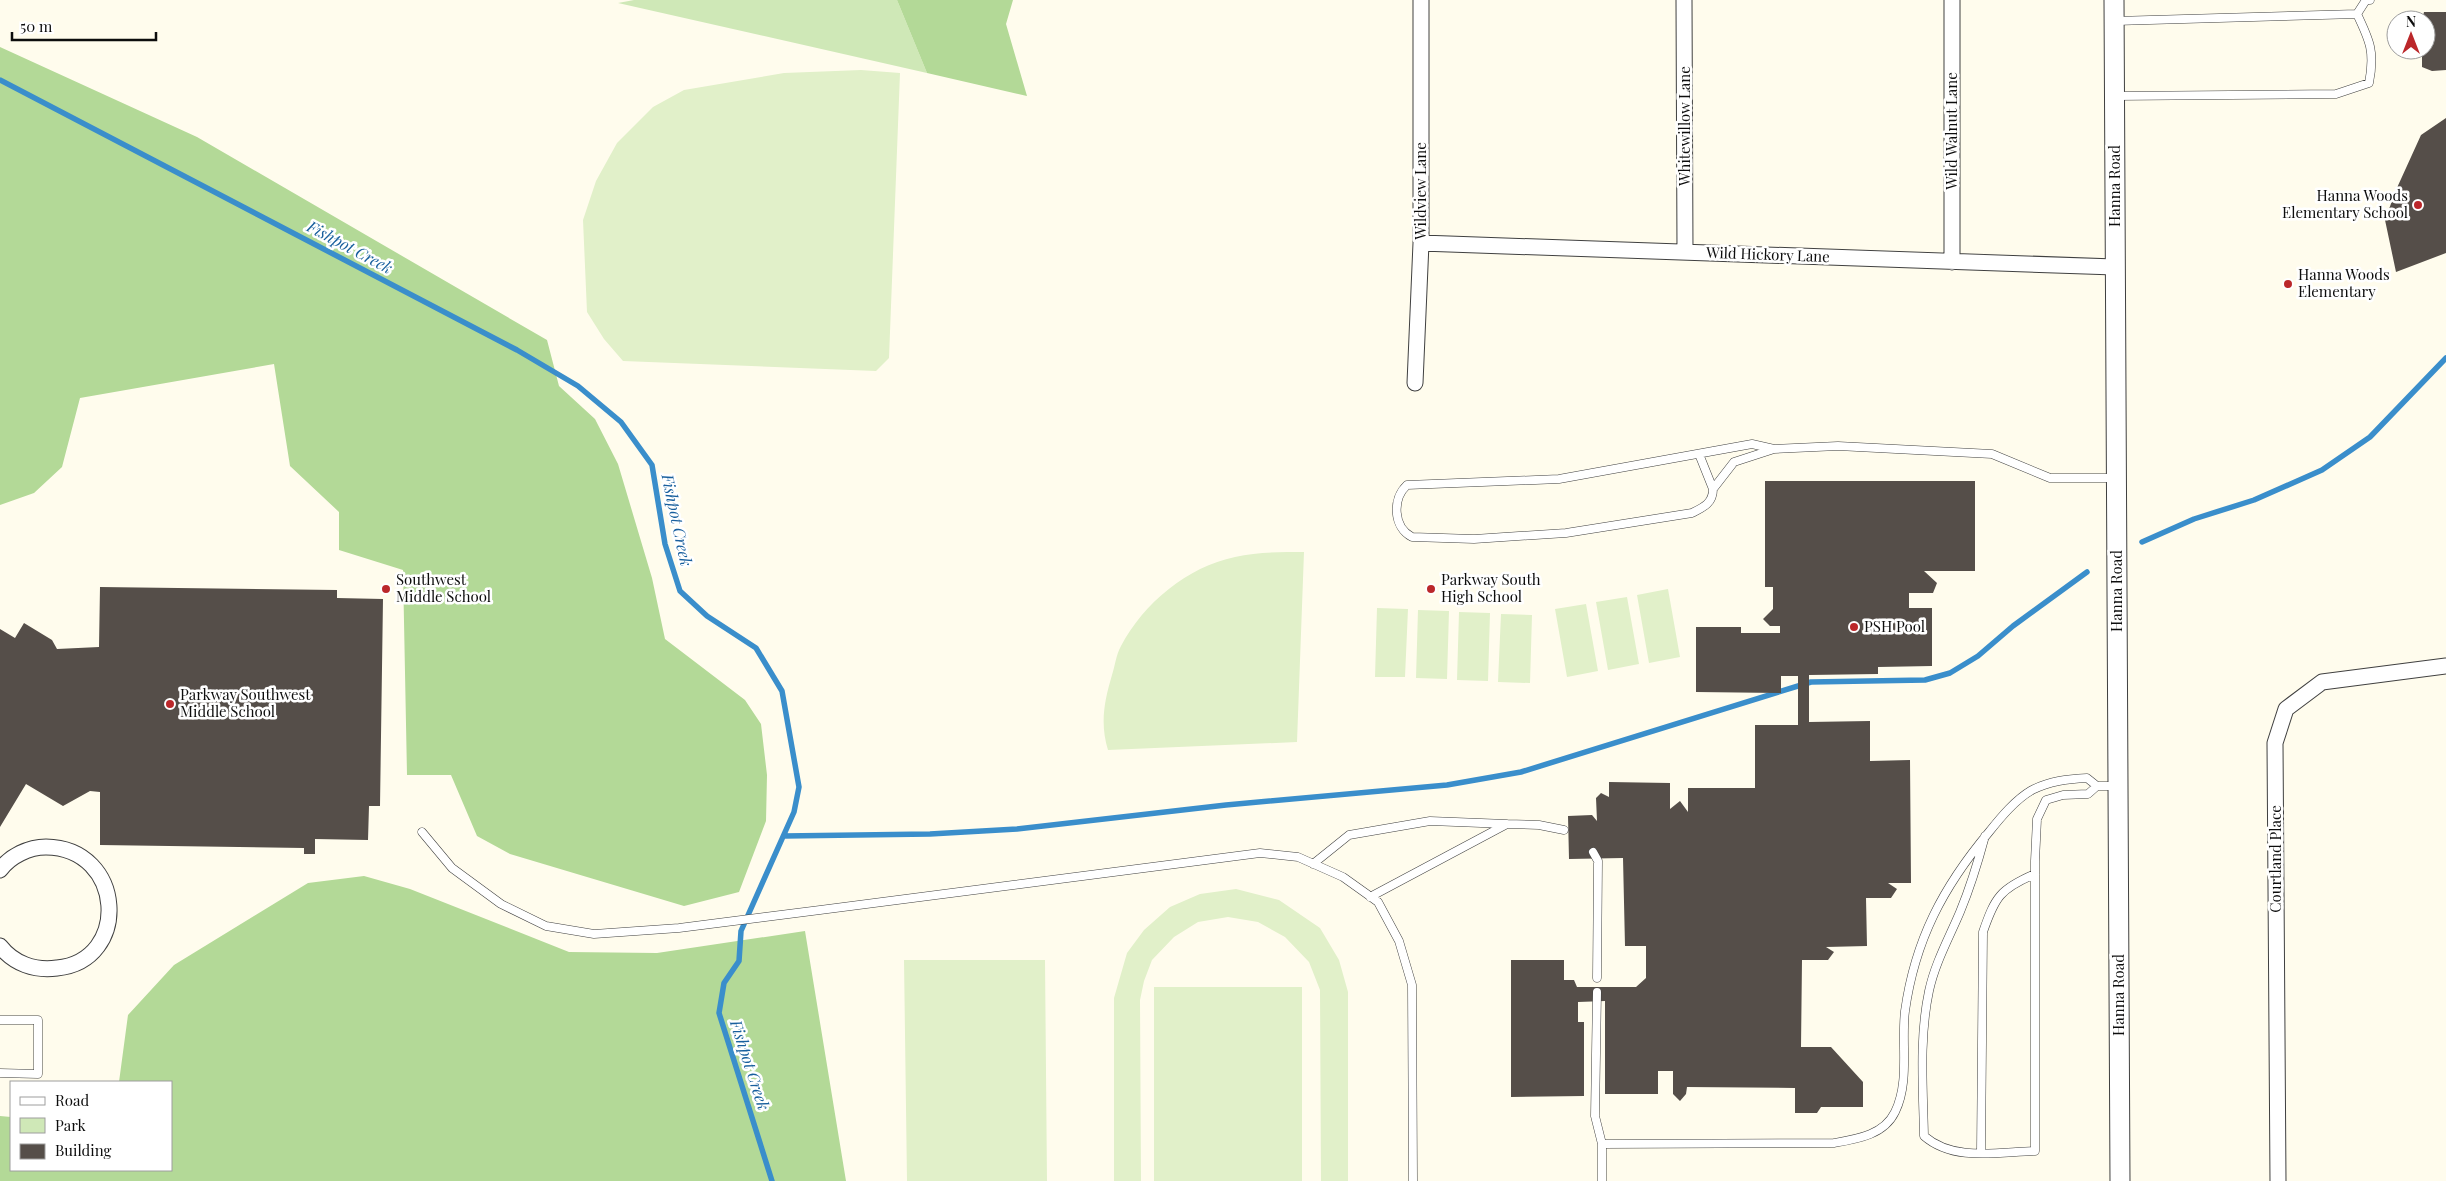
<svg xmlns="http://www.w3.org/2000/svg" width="2446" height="1181" font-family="'Playfair Display',serif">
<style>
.green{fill:#cfe8b7}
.forest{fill:#b3d997}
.pitch{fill:#e1f0c9}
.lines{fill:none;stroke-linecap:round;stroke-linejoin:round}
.stream{stroke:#3a8ecb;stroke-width:5.5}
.building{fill:#554e49}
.service-casing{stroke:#404040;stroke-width:9}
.minor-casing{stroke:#404040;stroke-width:17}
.tertiary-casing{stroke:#404040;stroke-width:21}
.service{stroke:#fff;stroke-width:8}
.minor{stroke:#fff;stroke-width:15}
.tertiary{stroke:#fff;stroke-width:19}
.poi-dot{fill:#bb272a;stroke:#fff;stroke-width:2}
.labels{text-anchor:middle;stroke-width:5;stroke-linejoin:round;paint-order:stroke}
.street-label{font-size:15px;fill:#0d0d0d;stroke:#fff}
.poi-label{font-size:15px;fill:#0d0d0d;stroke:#fff;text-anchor:start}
.water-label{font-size:16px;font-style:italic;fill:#185f9d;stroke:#fff}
</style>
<rect width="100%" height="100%" fill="#fffced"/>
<path class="green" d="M634 0H897L927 73 618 3Z"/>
<path class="forest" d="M897 0H1013L1006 24 1027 96 927 73Z
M0 47 197 137 547 340 559 386 595 419 618 464 652 578 665 639 745 700 761 724 767 775 766 821 739 892 684 906 510 854 477 836 451 775H407L403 570 339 550V512L290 466 274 364 80 398 62 467 34 493 0 505Z
M364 876 410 889 569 952 657 953 805 931 846 1181H0V1116L11 1117V1170H171V1082H119L128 1015 174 965 308 883Z"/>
<path class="pitch" d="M861 70 900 73 889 358 876 371 623 361 604 339 587 312 583 220 596 181 617 143 653 107 684 90 784 73Z
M1304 552 1297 742 1108 750C1100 724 1104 702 1112 675 1115 666 1116 655 1121 646 1144 603 1187 567 1235 557 1257 552 1281 552 1304 552Z
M1668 589 1680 657 1649 663 1637 595Z
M1627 597 1639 664 1608 670 1596 602Z
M1586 604 1598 671 1567 677 1555 609Z
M1377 608 1408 609 1405 677H1375Z
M1418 610 1449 611 1447 679 1416 678Z
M1459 612 1490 613 1488 681 1457 680Z
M1501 614 1532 615 1530 683 1498 682Z
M1236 889 1279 900 1320 928 1339 960 1348 992V1181H1321L1320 990 1309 962 1285 937 1258 922 1228 917 1198 922 1174 937 1152 960 1144 981 1140 1000 1141 1181H1114V998L1127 953 1144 930 1170 907 1200 894Z
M904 960H1045L1047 1181H907Z
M1154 987H1302V1181H1154Z"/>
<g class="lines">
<path class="stream" d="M0 80 517 350 578 386 621 422 652 465 665 544 680 591 707 616 756 648 782 691 799 787 794 812 741 931 739 961 724 983 719 1013 772 1181
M2142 542 2194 519 2254 500 2322 470 2370 437 2446 358
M784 836 930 834 1017 829 1226 805 1447 785 1521 772 1811 682 1925 680 1950 673 1978 656 2013 626 2087 572"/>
</g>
<path class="building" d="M2424 12H2446V70L2432 71 2422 67V50H2426V20H2422Z
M2446 118V253L2396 272 2385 220 2396 190 2421 135Z
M1765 481H1975V571H1924L1937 583 1933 593H1909V608H1932V666L1878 667V674L1809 675V722L1870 721V761L1910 760 1911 883H1888L1897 889 1891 898H1866L1867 946 1826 947 1834 952 1828 960H1802L1801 1047H1831L1863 1082V1107H1821L1817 1113H1795V1088L1687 1087 1686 1094 1680 1101 1673 1094V1071H1658V1094H1605V1001L1578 1002V1022H1584V1096L1511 1097V960H1564V980H1574L1577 987H1636L1646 978V946H1625L1623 858 1569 859 1568 816 1592 815 1597 821 1596 798 1601 793 1609 797V782L1670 783V809L1680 801 1688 812V788H1755V725H1798V676H1781V693L1696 692V627H1741V633H1780V626H1770L1763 619 1773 609V587H1765Z
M100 587 337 590V598L383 599 380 806H369L368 840 315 839V854H304V848L100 845V792L90 791 63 806 26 784 0 827V629L15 638 24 623 52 640 57 649 99 647Z"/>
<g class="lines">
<defs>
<path id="service" d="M2357 14 2366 0H2370
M2115 96 2336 94 2369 83C2375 52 2370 41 2357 14L2115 21
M1774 449 1734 462 1713 489C1713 503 1704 507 1692 513L1566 533 1474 539 1412 537C1393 527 1392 499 1407 485L1559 479 1752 444 1774 449 1838 446 1992 454 2050 478H2116
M1699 454 1713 489
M1507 824 1539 825 1564 830
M422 832 452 868 501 904 546 926 594 934 679 928 820 910 1260 853 1298 857 1343 877 1378 902 1399 941 1412 985 1413 1181
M1985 836C1978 862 1970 888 1960 912 1949 938 1935 963 1929 991 1919 1038 1923 1087 1924 1136 1954 1162 1998 1152 2035 1151V861L2037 819 2046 800 2063 795 2088 794 2097 786
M1593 852 1598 861 1597 978
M1313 864 1349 835 1430 821 1507 824 1370 897
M1597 992 1595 1116 1602 1144
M0 1020H38V1074L0 1073
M1981 1153 1983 932C1995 897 2000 889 2035 874
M1602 1181V1144L1834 1143C1857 1139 1884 1135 1895 1112 1910 1082 1901 1043 1905 1011 1915 940 1943 887 1989 832 2001 817 2015 800 2032 790 2050 781 2067 779 2087 778L2097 786H2117"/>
<path id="minor" d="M1684 0 1685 252
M1952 0V262
M1421 243 2115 267
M1415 383 1421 243V0
M0 870C10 856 29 847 46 847 125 848 131 961 57 968 35 971 14 964 0 946
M2278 1181 2275 743 2286 709 2322 682 2446 666"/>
<path id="tertiary" d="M2114 0 2120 1181"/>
</defs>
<use href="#service" class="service-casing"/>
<use href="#minor" class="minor-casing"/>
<use href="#tertiary" class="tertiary-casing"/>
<use href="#service" class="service"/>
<use href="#minor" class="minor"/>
<use href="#tertiary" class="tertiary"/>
</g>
<g class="poi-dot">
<circle cx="2418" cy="205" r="5"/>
<circle cx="2288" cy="284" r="5"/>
<circle cx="386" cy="589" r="5"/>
<circle cx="1431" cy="589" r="5"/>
<circle cx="1854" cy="627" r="5"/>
<circle cx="170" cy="704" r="5"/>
</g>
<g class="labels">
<g class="street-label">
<text transform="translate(1685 126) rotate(-90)" y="5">Whitewillow Lane</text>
<text transform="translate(1952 131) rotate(-90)" y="5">Wild Walnut Lane</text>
<text transform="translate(2115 186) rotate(-90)" y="5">Hanna Road</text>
<text transform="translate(1421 191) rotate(-90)" y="5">Wildview Lane</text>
<text transform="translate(1768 255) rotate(2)" y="5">Wild Hickory Lane</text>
<text transform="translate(2117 591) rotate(-90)" y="5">Hanna Road</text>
<text transform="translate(2276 859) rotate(-90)" y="5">Courtland Place</text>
<text transform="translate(2119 995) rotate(-90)" y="5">Hanna Road</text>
</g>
<g class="poi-label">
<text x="2408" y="201" text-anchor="end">Hanna Woods<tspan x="2408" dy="17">Elementary School</tspan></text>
<text x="2298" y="280">Hanna Woods<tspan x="2298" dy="17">Elementary</tspan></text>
<text x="396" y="585">Southwest<tspan x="396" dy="17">Middle School</tspan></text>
<text x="1441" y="585">Parkway South<tspan x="1441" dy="17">High School</tspan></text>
<text x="1864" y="632">PSH Pool</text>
<text x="180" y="700">Parkway Southwest<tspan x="180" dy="17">Middle School</tspan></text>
</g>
<g class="water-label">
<text transform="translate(350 247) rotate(28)" y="6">Fishpot Creek</text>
<text transform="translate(677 520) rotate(78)" y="6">Fishpot Creek</text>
<text transform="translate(750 1065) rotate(72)" y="6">Fishpot Creek</text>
</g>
</g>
<rect x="10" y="1081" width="162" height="90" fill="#ffffff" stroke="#9e9e9e"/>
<rect x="20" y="1097" width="25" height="8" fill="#ffffff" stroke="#9e9e9e"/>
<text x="55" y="1106" font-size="15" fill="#0d0d0d">Road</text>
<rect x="20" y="1118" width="25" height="15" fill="#cfe8b7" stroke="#9e9e9e"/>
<text x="55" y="1131" font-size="15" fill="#0d0d0d">Park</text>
<rect x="20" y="1144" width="25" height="15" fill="#554e49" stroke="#9e9e9e"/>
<text x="55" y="1156" font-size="15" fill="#0d0d0d">Building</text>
<g transform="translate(2411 35)"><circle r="24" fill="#ffffff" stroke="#9e9e9e"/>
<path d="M0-4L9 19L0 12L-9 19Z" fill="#bb272a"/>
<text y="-8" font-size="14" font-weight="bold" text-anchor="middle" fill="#0d0d0d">N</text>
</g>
<path d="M12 32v8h144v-8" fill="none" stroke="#0d0d0d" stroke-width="2.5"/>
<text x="20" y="32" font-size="15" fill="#0d0d0d" stroke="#ffffff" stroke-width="4" paint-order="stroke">50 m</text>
</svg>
